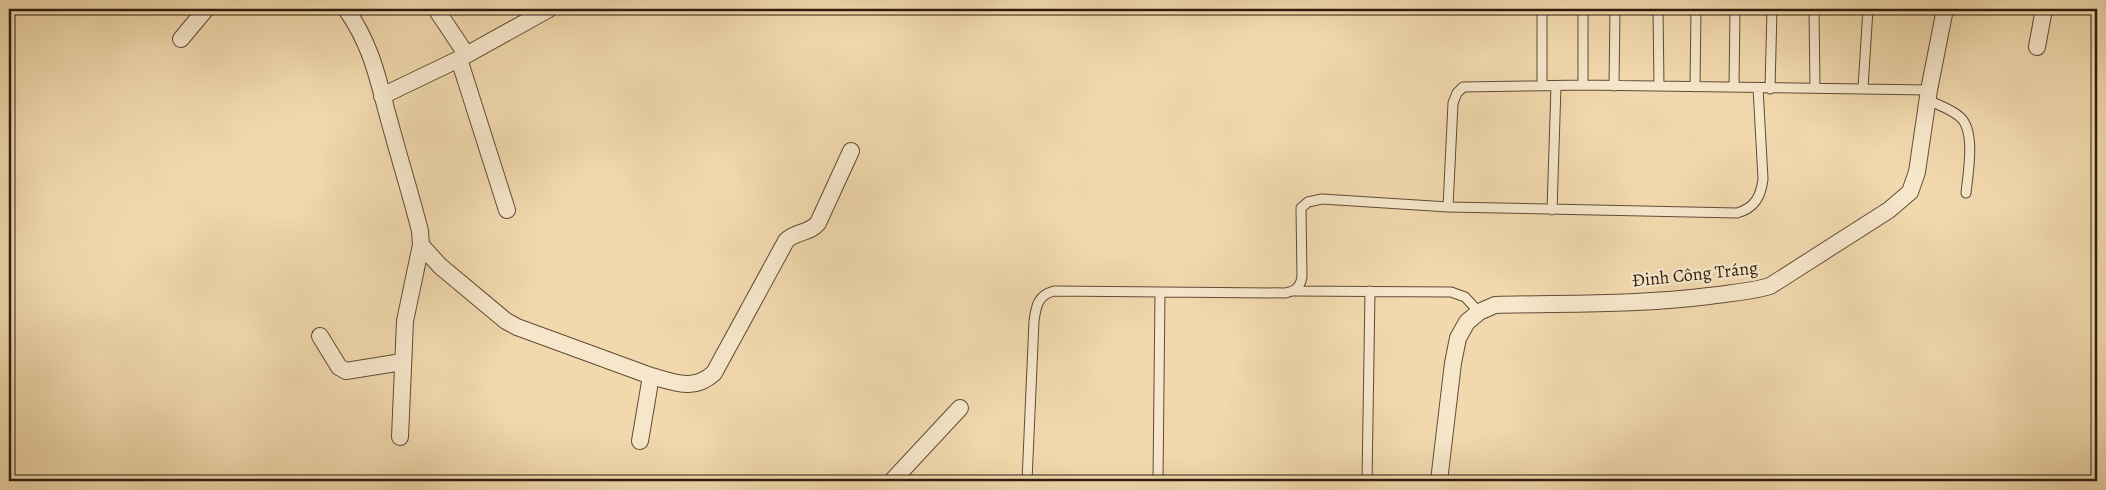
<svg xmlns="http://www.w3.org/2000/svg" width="2106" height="490" font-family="Alegreya,serif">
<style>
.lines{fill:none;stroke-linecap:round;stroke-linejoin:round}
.service-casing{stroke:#604b36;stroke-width:11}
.minor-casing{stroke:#604b36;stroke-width:18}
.service{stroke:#f6e6ca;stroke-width:9}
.minor{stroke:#f6e6ca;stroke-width:16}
.labels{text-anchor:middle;stroke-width:4.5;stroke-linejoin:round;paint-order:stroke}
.street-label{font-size:18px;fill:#301c0f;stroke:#f6e6ca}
</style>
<rect width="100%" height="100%" fill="#f1d9ad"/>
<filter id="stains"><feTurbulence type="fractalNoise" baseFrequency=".004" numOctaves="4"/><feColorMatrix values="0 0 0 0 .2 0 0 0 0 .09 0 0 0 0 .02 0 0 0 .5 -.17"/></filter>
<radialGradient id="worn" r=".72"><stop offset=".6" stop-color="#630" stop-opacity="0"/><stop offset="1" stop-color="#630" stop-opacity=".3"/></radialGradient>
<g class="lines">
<defs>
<path id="service" d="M1542 9V86
M1658 9 1659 86
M1814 9 1815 88
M1583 85V9
M1614 86 1615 9
M1695 87 1696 9
M1734 87 1735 9
M1863 88 1868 9
M1770 89 1772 9
M1928 100C1938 105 1951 109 1960 117 1976 131 1968 173 1966 193
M1448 207 1453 103 1457 93 1463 87 1583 85 1929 90
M1552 210 1556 86
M1294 291 1451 292 1465 297 1479 312
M1027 481 1034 321C1036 306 1038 295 1054 291L1285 293C1295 291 1300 288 1302 277L1301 208 1308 202 1322 199 1448 207 1737 213C1755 208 1761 196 1763 179L1758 88
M1158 481 1160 292
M1367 481 1370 291"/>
<path id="minor" d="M346 9C375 50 379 87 393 134 402 167 412 199 420 231L421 245 405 321 400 437
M436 9 466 54
M181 39 206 9
M2037 47 2044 9
M459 59 507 210
M382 96 459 59 549 9
M421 245 440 266 506 321 517 327 651 376 640 441
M320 336 339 367 346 371 402 362
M651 376C675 382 693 392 714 373L786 241C795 231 809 234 818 223L851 151
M892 481 960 408
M1439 481 1453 363 1458 338 1467 322 1479 312 1495 305C1566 303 1638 305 1709 296 1730 293 1750 292 1770 286L1889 210 1910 192 1917 172 1929 90 1945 9"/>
</defs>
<use href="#service" class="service-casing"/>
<use href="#minor" class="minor-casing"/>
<use href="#service" class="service"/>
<use href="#minor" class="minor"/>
</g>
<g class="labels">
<g class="street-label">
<text transform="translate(1695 274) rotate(-6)" y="6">Đinh Công Tráng</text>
</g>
</g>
<rect width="2106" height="490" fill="none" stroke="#f1d9ad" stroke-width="30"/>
<rect x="10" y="10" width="2086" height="470" fill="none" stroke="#301c0f" stroke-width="2.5"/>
<rect x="15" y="15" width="2076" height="460" fill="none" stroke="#301c0f"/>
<rect width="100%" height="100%" filter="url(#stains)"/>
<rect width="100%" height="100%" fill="url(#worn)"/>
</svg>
